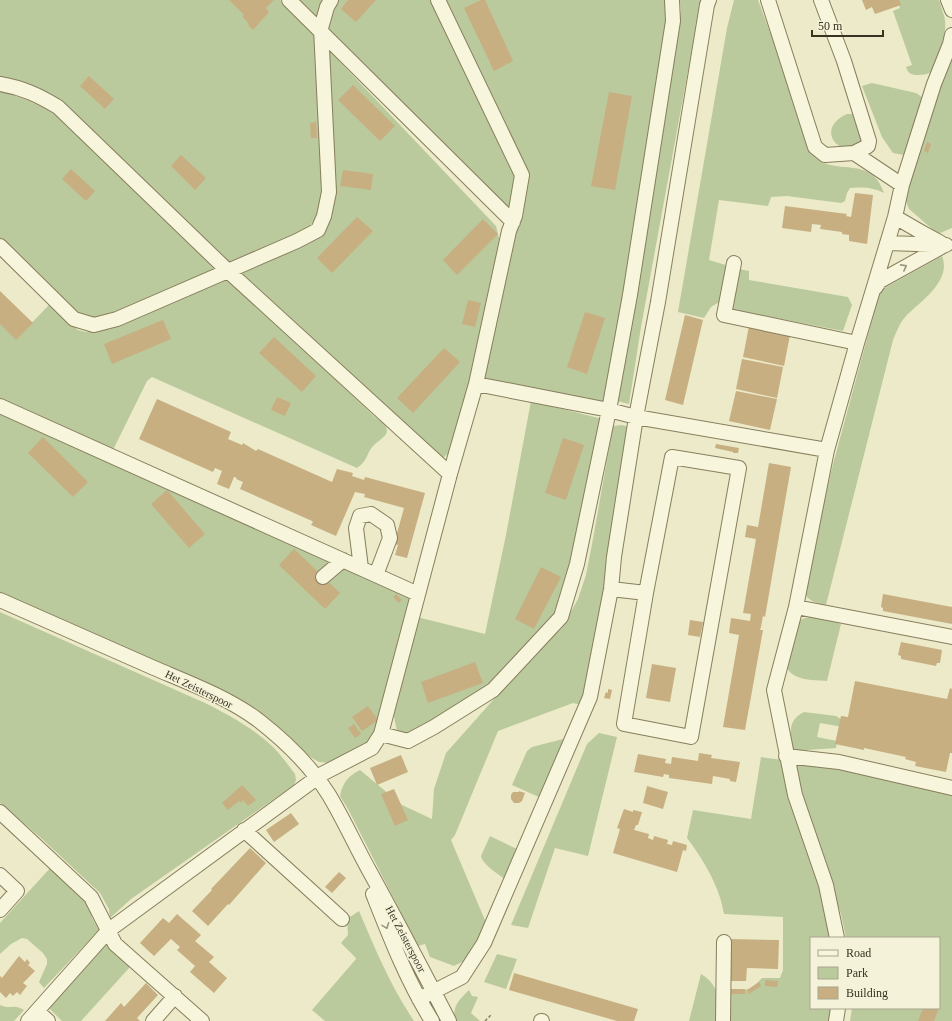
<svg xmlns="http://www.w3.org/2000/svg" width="952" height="1021" font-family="Georgia,serif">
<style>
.green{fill:#baca9d}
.building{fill:#c7af81}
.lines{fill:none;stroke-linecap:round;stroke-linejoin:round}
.minor-casing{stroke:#877e5e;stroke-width:16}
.path{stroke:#877e5e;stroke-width:1.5;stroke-dasharray:3 2;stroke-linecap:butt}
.minor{stroke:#f7f5db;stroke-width:14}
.oneway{stroke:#98947e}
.labels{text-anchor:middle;stroke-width:3;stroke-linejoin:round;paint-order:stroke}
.street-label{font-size:11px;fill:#383221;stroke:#f4f2d8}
</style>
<rect width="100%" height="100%" fill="#eceac8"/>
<path class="green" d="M0 0H280L316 37 325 185 319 212 308 229 229 266 64 110 0 82Z
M292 0H327L317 26Z
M337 0H433L518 172 514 207 500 213 324 33Z
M443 0H668L669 31 605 405 480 379 515 239 528 180Z
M680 0H701L641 327 629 404 617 401 679 31 681 11Z
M734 0H758L795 99 815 157C837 177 871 154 884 193 872 187 862 187 850 188L847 193 845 201 841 203 787 196 771 197 768 206 719 200 709 260 729 266 721 301 711 307 704 318 678 312 727 28Z
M897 0H939L940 2C941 8 944 14 945 20 946 32 943 59 935 69 931 74 923 75 917 75 911 75 908 73 906 67L912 65 893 11 900 8Z
M324 45 496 226 499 238 498 266 453 449 442 459 236 272 293 248 327 216Z
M952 56V228L938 234 909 209 905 199 933 108Z
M872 83 916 93 922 97 926 106 904 155 893 153 882 137 862 86Z
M0 92C21 96 40 105 58 116L220 269 120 312 86 323 0 242Z
M847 114H854L863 139C847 165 810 131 847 114Z
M942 256C952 281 921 301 906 316 900 322 897 331 893 340L826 605C816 603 806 601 804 590L832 468 879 294 883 289Z
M739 269 749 271V280L848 297 852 305 843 331 729 309Z
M227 276 375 417C380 421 387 424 387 431 387 436 377 442 374 445 366 453 368 461 357 468L152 377 147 381 112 452 0 401V322L17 338 50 304 78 330 86 332 95 330Z
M531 401 602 419 581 539 552 622 523 656 468 702 405 736 397 731 393 712 417 617 485 634 506 535Z
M0 411 414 596 373 740 331 763 319 762 118 647 0 592Z
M622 425 634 428 582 705 573 703 498 731 455 835 451 840 487 925 466 960 454 966 430 957 425 944 418 946 348 809 340 796C343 782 348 776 360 770L402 805 432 819 434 789 446 753 543 644 562 628 578 599 586 575 593 539 613 426Z
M0 612 205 703C229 715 253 728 273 747 281 755 288 765 295 774L296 780 294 785 131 899 110 918 109 909 100 893 41 838 0 803Z
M817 616 841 624 827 681C814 680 790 681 786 665L797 623C803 617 809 617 817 616Z
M804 712 836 716 844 721 843 727 820 723 817 737 837 741 836 748 793 751C791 734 786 721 804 712Z
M599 733 617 737 588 856 555 848 528 928 511 925 587 744Z
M567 738 541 798 512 785 527 751 532 747Z
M761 757 782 760 799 823 828 918 832 938H811V1008H838L836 1021H730L731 991 751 989 762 978H780L783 970V917L724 914C720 887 703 859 687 838L693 810 751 819Z
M794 760 892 779 952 792V1021H850L852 1008H939V938H846L841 914 810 822Z
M490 836 519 850 505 879C498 874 482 864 481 856Z
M52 866 80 892 91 911 92 918 99 930 44 988 39 982 47 964V959L43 953 27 939 22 938 11 944 0 954V923Z
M359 911C375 949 391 987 414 1021H325L312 1010 356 959 355 957 341 943 348 935 347 919Z
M106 944 130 967 81 1021H62L49 1008 48 1005Z
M497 954 517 959 506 989 484 982Z
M701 974C721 986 718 1001 718 1021H689Z
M469 990 472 996 478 997 471 1013 480 1021H455C452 1006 459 1000 469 990Z
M0 1005C10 1010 14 1003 24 1010L14 1021H0Z"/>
<path class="building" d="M229 0H274L266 8 269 12 253 30 248 25 249 24 242 16 244 15Z
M348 0H376L356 22 341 9Z
M481 0H485L513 61 494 71 464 8Z
M862 0H899L901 5 875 14 872 7 866 10Z
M89 76 114 99 105 109 80 86Z
M353 85 395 126 380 141 338 100Z
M609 92 632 96 615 190 591 186Z
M316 122 317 138H311L310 123Z
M927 142 931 144 928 153 924 151Z
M181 155 206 178 195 190 171 166Z
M71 169 95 191 86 201 62 179Z
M343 170 373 174 371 190 340 186Z
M855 193 873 195 867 244 849 241V235L842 234V232L820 229 821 225 812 224 811 232 782 228 785 206 847 214 846 216 851 217Z
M357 217 373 231 332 273 317 258Z
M483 219 498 234 457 275 443 260Z
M0 291 33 323 16 340 0 324Z
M468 300 481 303 475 327 462 324Z
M585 312 605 318 587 374 567 367Z
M685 315 703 320 683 405 665 400Z
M163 320 171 339 112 364 104 344Z
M749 326 790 335 784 366 743 357Z
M274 337 316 376 302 392 259 353Z
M444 348 460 362 413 413 397 398Z
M742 359 783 367 777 398 736 389Z
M736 391 777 399 770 430 729 421Z
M277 397 291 403 285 416 271 410Z
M157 399 231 432 228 439 242 445 243 443 256 451 258 449 332 482 337 469 353 473 352 476 364 480 365 477 425 493 407 558 395 555 398 545 394 544 404 508 364 497 365 494 355 492 336 536 311 525 313 522 312 521 240 489 243 482 236 479 237 478 234 477 229 489 217 484 222 471 215 468 213 472 139 439Z
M43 437 88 482 73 497 28 453Z
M563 438 584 445 566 500 545 493Z
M716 444 739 448 738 453H733V452L715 448Z
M769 463 791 467 765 617 763 616 761 627 760 630H763L745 730 723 727 739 635 729 633 731 618 750 621 751 614 743 613 756 539 745 537 747 525 758 527Z
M167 490 205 534 189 548 151 504Z
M294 549 340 593 325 609 279 565Z
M541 567 561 577 534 629 515 619Z
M396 594 402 600 399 603 393 597Z
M883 594 952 607V624L883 611V608L881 607Z
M690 620 703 622 700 637 688 635Z
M901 642 942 650 940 663H937L936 666 901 659V656L898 655Z
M475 662 483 683 428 703 421 682Z
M652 664 676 668 670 702 646 698Z
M855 681 947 699 950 688 952 689V753H950L946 772 915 766 916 762 905 759 906 757 864 748V750L835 744 841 716 848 717Z
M608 689 612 690 610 699 604 698 606 692 608 693Z
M368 706 378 720 362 731 352 717Z
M354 724 361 734 355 738 348 728Z
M699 753 712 755 711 758 740 762 736 782 730 781V779L713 776 712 784 669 778V775L664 774 663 777 634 772 638 754 666 759 665 763 671 764 672 757 698 761Z
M401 755 408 772 377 785 370 768Z
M242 785 256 800 248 806 243 800 241 803 239 801 228 810 222 803Z
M647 786 668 792 663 809 643 803Z
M394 789 408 820 395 826 381 794Z
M519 791 525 793 522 801 519 803H514L511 799V795L513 792H519Z
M624 809 633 812V810L642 812 638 825H636L634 830 649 834 648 838 653 840 654 836 668 840 667 844 672 845 673 841 687 845 686 851 683 850 677 872 613 853 620 829 617 828Z
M291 813 299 824 274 842 266 830Z
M250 848 266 863 229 905 228 904 208 926 192 911 212 890 211 889Z
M339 872 346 878 332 893 325 887Z
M177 914 201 935 195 941 214 957 209 962 227 978 214 993 190 972 195 966 177 950 180 947 171 939 154 956 140 943 163 918 169 923Z
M729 939 779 940 778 969 747 968 746 981H729Z
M19 956 25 962 27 959 30 963 28 965 35 971 23 983 27 986 20 995 17 992 13 996 10 993 6 998 0 992V976L2 978Z
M514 973 638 1009 634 1021H617L509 990Z
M765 980 778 981 777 987 765 986Z
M759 982 761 986 749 994 747 990Z
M146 983 158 995 137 1018 140 1021H105L121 1003 124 1007Z
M731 989H745V994H731Z
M923 1008H939L934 1021H918Z"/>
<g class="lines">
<defs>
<path id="minor" d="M289 0 513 222
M768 0 815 147 825 155 854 153 868 146 869 141 844 61 821 0
M948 0 952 10
M0 84C23 88 38 95 58 107L228 271 450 474
M854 153 902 185
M895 217 921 232 941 243
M887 243 946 245
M0 246 74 319 94 325 117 319 297 241 318 230 324 216 329 192 321 28 327 7 331 0
M734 263 724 315 857 343
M875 288 880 281 945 245
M476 384 609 410 636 417 827 450
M0 406 418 594
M672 457 739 468 691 737 624 724 646 593Z
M361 568 356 528 360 516 371 514 387 525 390 538 376 575
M323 577 343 560
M611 589 646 593
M0 600C51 623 103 645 154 668 189 683 227 697 258 720 285 741 311 766 329 795 344 820 356 847 370 872 397 921 423 971 449 1021
M796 607 952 637
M381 734 408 741 434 727 493 690 561 617 577 564 609 410 630 295 673 21 672 0
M786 756 839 762 952 788
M0 812 91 897 115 944 202 1021
M244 830 342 919
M0 875 17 891 0 910
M373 894C390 937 407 981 432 1021
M837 938 826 885 795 795 774 690 796 607 827 450 857 343 895 217 902 185 934 84 950 44 952 35
M419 999 462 977 484 943 590 697 611 589 614 557 636 417 658 302 707 5 709 0
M37 1011 48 1021
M28 1021 109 930 322 774 372 748 381 734 450 474 476 384 509 231 515 216 522 175 438 0
M153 1021 175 996
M541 1021H542
M723 1021 724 942
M836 1021 838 1008"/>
</defs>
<use href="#minor" class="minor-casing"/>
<path class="path" d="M485 1021 492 1014"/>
<use href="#minor" class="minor"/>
</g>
<defs><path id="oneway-chevron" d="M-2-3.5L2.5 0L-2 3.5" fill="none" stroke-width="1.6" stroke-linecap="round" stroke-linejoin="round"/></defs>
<g class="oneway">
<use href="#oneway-chevron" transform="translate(904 267) rotate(-28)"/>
<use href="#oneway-chevron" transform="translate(386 926) rotate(69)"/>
</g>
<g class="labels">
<g class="street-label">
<text transform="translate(199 689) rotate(26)" y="4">Het Zeisterspoor</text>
<text transform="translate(406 939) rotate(62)" y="4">Het Zeisterspoor</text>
</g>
</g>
<rect x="810" y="937" width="130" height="72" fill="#f4f2d8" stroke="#a9a58f"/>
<rect x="818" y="950" width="20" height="6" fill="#f7f5db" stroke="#a9a58f"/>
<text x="846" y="957" font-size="12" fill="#383221">Road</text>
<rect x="818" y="967" width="20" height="12" fill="#baca9d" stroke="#a9a58f"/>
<text x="846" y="977" font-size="12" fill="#383221">Park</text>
<rect x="818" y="987" width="20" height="12" fill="#c7af81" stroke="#a9a58f"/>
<text x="846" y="997" font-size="12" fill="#383221">Building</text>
<path d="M812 30v6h71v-6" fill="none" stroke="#383221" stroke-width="2"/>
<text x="818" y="30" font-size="12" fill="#383221" stroke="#f4f2d8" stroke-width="3" paint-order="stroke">50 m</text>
</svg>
